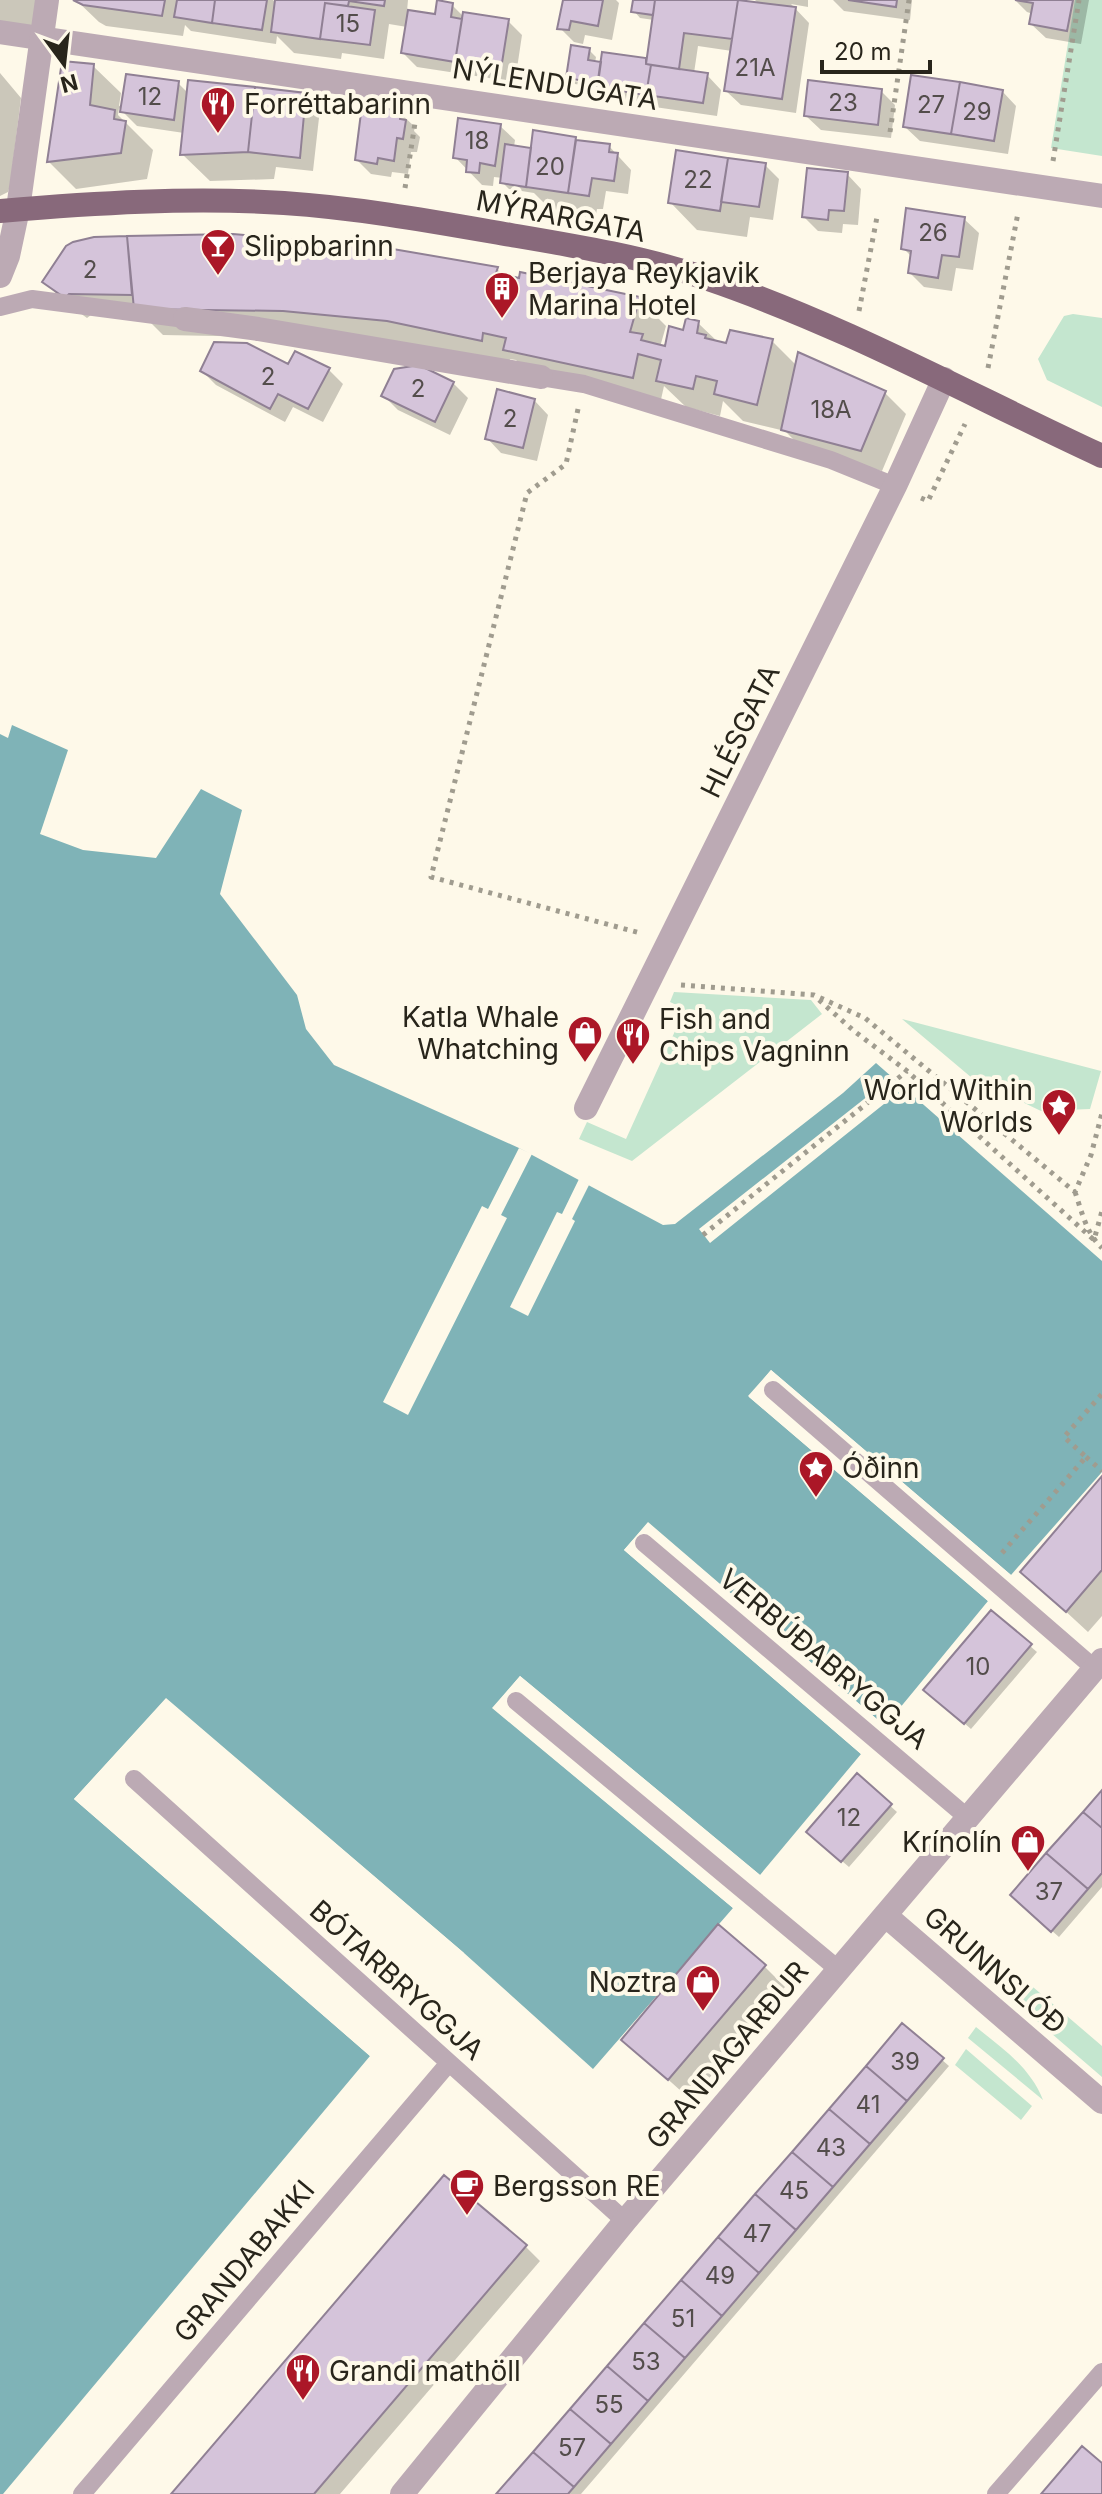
<svg xmlns="http://www.w3.org/2000/svg" width="1102" height="2494" font-family="Inter,sans-serif">
<style>
.green{fill:#c4e6cf}
.water{fill:#7fb3b7}
.pier{fill:#fef9e9}
.shadow{fill:#0003;fill-rule:evenodd}
.building{fill:#d5c4da;stroke:#908094;stroke-width:2}
.lines{fill:none;stroke-linecap:round;stroke-linejoin:round}
.path{stroke:#a09c8f;stroke-width:5;stroke-dasharray:4 6;stroke-linecap:butt}
.service{stroke:#bcaab4;stroke-width:18}
.pedestrian{stroke:#bcaab4;stroke-width:24}
.minor{stroke:#bcaab4;stroke-width:24}
.tertiary{stroke:#bcaab4;stroke-width:24}
.primary{stroke:#88697b;stroke-width:24}
.labels{text-anchor:middle;stroke-width:8;stroke-linejoin:round;paint-order:stroke}
.number-label{font-size:24px;fill:#534d4b}
.street-label{font-size:28px;fill:#28251b;stroke:#fef9e9}
.poi-label{font-size:28px;fill:#28251b;stroke:#fef9e9;text-anchor:start}
</style>
<rect width="100%" height="100%" fill="#fef9e9"/>
<path class="green" d="M1075 0H1102V156L1051 148Z
M1073 314 1102 318V407L1047 380 1038 359 1064 316Z
M674 992 811 1000 822 1014 632 1161 579 1139 587 1122 626 1139 685 1009 670 1002Z
M902 1019 1101 1071 1090 1109 1041 1111 972 1078Z
M1012 1969 1102 2046V2077L1001 1990Z
M976 2027C1003 2049 1030 2067 1043 2100L968 2038Z
M966 2049 1032 2106 1021 2120 955 2065Z"/>
<path class="water" d="M12 725 68 750 40 834 83 850 156 858 201 789 242 810 220 894 297 995 306 1029 334 1065 519 1148 663 1225 675 1224 843 1093 876 1063 1102 1261V1472L1011 1575 771 1370 749 1397 988 1601 885 1726 648 1523 624 1550 861 1754 760 1875 520 1676 493 1708 733 1908 593 2069 464 1953 166 1699 74 1799 370 2056 3 2494H0V734L8 738Z"/>
<path class="pier" d="M892 1077 904 1088 710 1243 699 1229Z
M519 1148 532 1154 501 1215 507 1218 408 1415 383 1402 482 1206 488 1209Z
M579 1179 589 1185 572 1219 575 1221 528 1316 510 1307 557 1212 562 1214Z
M771 1370 1011 1575 1008 1578 771 1375 754 1396 991 1598 988 1601 748 1396Z
M648 1522 885 1726 882 1729 648 1528 629 1550 863 1751 861 1754 624 1550Z
M520 1676 760 1875 758 1878 520 1681 498 1708 736 1905 733 1908 492 1708Z
M166 1698 464 1953 461 1956 167 1704 80 1799 372 2053 370 2056 74 1799Z"/>
<path class="shadow" d="M0 0H36L30 44 0 40Z
M76 0H273L276 4 277 0H408L407 11 436 16 452 5 464 17 508 21 522 35 515 82 417 67 403 53 407 27 389 24 384 59 342 53 341 59 294 53 277 36 276 44 191 31 185 25 183 36 106 26 99 22Z
M565 0H616L619 3 612 40 585 35 583 44 574 42 560 28Z
M635 0H737L758 3 755 0H808V7L791 4 809 23 796 113 741 105 726 91 732 51 698 46 694 73 707 75 721 90 717 116 613 101 600 88 575 84 568 77 589 50 596 57 595 63 602 64 604 54 648 60 654 20 640 18 634 11ZM573 77 608 82 607 86 573 81Z
M833 0H912L910 20 844 11Z
M1015 0H1089L1081 44 1046 38 1031 24 1033 14 1027 12Z
M93 66 121 93 119 106 178 83 189 94 306 95 320 109 313 171 276 167 274 179 210 181 182 154 184 133 137 126 119 108 118 115 153 150 147 179 76 189 49 162Z
M0 73 21 98 10 186 8 192 0 196Z
M881 91 895 105 891 138 821 130 806 116Z
M1002 91 1016 106 1008 154 920 141 905 127Z
M400 113 415 127 414 131 420 137 417 152H411L408 174 392 172 391 177 371 174 357 160Z
M500 126 515 140 514 147 533 150 575 138 579 142 609 146 631 170 628 194 606 191 603 209H597L595 220 555 214 534 193 509 189 502 182 503 178 494 177 493 186 482 185 455 157Z
M765 165 779 179 773 220 750 217 747 237 697 230 670 202Z
M847 174 861 189 858 225 843 224 842 233 818 231 804 217Z
M964 219 979 233 973 270 956 268 952 291 924 287 910 273 912 257 903 248Z
M126 238 129 241 497 269 505 277 639 299 666 326 660 347 666 348 698 323 719 343 772 341 797 366 885 393 906 414 882 471 804 450 785 431 743 421 723 401 720 416 686 407 664 386 660 404 533 377 516 360 510 359 509 367 312 338 163 335 144 316 91 315 87 318 66 303 44 282Z
M289 367 329 370 343 384 323 422 293 407 285 422 216 385 202 371Z
M453 383 468 398 450 435 398 410 383 395Z
M534 400 548 415 537 461 501 453 487 438Z
M1102 1479V1616L1088 1632 1023 1572Z
M1030 1646 1037 1652 971 1729 933 1696Z
M857 1776 897 1812 849 1867 815 1838Z
M1102 1793V1887L1059 1937 1019 1902Z
M764 1966 785 1987 691 2100 624 2040Z
M903 2026 949 2066 581 2494H499Z
M525 2246 540 2261 340 2494H174Z"/>
<path class="building" d="M73 0H165L162 16 83 5Z
M177 0H215L212 23 174 17Z
M215 0H267L262 30 212 23Z
M275 0H385L384 6 349 1 348 6 325 3 320 39 271 32Z
M437 0 453 3 451 17 462 19 455 62 401 53 408 10 435 14Z
M563 0H603L598 26 571 21 569 30 557 29Z
M633 0H655L653 15 631 12Z
M655 0H738L732 39 684 33 679 69 646 64Z
M738 0 796 7 782 99 724 91Z
M848 0H897L896 7Z
M1015 0H1073L1067 31 1029 24 1033 3Z
M325 3 375 10 370 45 320 39Z
M463 12 509 19 501 69 455 62Z
M571 45 590 48 588 60 601 62 598 83 566 78Z
M602 52 646 58V64L651 65 646 95 597 87Z
M62 61 94 64 90 105 115 110 114 119 126 121 121 153 47 162Z
M651 65 708 73 703 103 646 95Z
M126 74 179 81 174 120 120 112Z
M911 75 960 82 951 134 903 127Z
M188 80 255 87 248 152 180 155Z
M808 80 882 89 878 125 804 116Z
M960 82 1003 90 994 141 951 134Z
M255 87 306 93 300 158 248 152Z
M362 105 401 111 400 119 406 120 403 139 397 138 394 161 378 158 377 164 355 160Z
M458 118 501 124 495 166 480 163 479 173 466 172 467 160 453 158Z
M533 130 576 137 568 193 526 187Z
M576 140 610 144 609 152 618 153 614 181 592 178 589 196 568 193Z
M505 144 531 148 526 187 500 183Z
M676 150 728 158 720 211 668 203Z
M728 158 766 163 759 207 721 202Z
M807 168 848 172 844 211 829 210 828 220 802 217Z
M906 208 965 217 959 257 942 255 938 278 908 273 911 251 901 249Z
M233 234 387 248 498 267 496 273 519 278 520 272 640 297 630 332 643 334 641 340 665 346 669 326 683 330 686 318 699 321 697 333 706 335 705 338 726 343 730 330 773 339 757 405 714 394 717 381 696 376 693 389 656 381 661 360 638 354 633 378 503 350 506 338 483 333 482 341 387 321 283 311 134 309 127 236Z
M127 236 132 295 69 294 65 298 42 282 66 246 73 242 94 237Z
M214 342 247 343 288 364 295 351 330 368 308 409 278 394 270 409 200 371Z
M798 352 886 391 861 451 781 430Z
M419 365 454 382 435 422 381 396 394 369Z
M497 389 535 399 523 448 485 439Z
M1102 1476V1570L1066 1612 1020 1572Z
M991 1610 1032 1644 964 1724 923 1690Z
M857 1773 892 1804 841 1862 806 1832Z
M1102 1790V1828L1083 1812Z
M1083 1812 1102 1828V1873L1088 1889 1046 1853Z
M1046 1853 1088 1889 1051 1932 1010 1895Z
M718 1924 766 1965 668 2080 621 2040Z
M902 2023 944 2058 907 2101 866 2066Z
M866 2066 907 2101 870 2144 829 2109Z
M829 2109 870 2144 833 2187 792 2152Z
M792 2152 833 2187 796 2230 755 2194Z
M444 2175 527 2245 314 2494H171Z
M755 2194 796 2230 759 2273 718 2237Z
M718 2237 759 2273 722 2316 681 2280Z
M681 2280 722 2316 685 2358 644 2323Z
M644 2323 685 2358 648 2401 607 2366Z
M607 2366 648 2401 611 2444 570 2409Z
M570 2409 611 2444 574 2487 533 2452Z
M1082 2446 1102 2463V2494H1041Z
M533 2452 574 2487 568 2494H496Z"/>
<g class="lines">
<path class="path" d="M890 132 909 0
M1053 161 1079 0
M405 188 415 123
M859 311 877 217
M988 368 1018 213
M578 409 566 464 527 493 431 877 640 933
M921 498 928 501 965 424
M681 985 814 995 865 1018 1075 1192 1091 1155 1102 1113
M819 1000 854 1031 907 1071 1094 1240 1102 1211
M1075 1192C1082 1212 1086 1233 1102 1248
M703 1235 907 1071
M1086 1457 1102 1471
M1002 1553 1086 1457 1064 1437 1102 1394"/>
<path class="service" d="M0 307 32 299 185 319
M541 377 584 384 831 460 895 486
M773 1390 1094 1668
M644 1543 968 1818
M516 1701 839 1970
M134 1779 625 2221
M82 2494 448 2064
M996 2494 1102 2372"/>
<path class="pedestrian" d="M185 319 258 329 541 377"/>
<path class="minor" d="M0 32 1102 196
M0 276 8 256 18 209
M586 1108 895 486 944 379
M885 1915 1102 2102
M402 2494 625 2221 1102 1660"/>
<path class="tertiary" d="M18 209 47 0"/>
<path class="primary" d="M0 211C94 203 189 197 284 203 360 208 436 222 511 235 576 246 643 257 705 278 844 325 970 395 1102 456"/>
</g>
<defs>
<symbol id="restaurant-pin" viewBox="-11 -11 22 30"><path d="M0 17L-7.5 6A9.5 9.5 0 1 1 7.5 6Z" fill="#ab1727" stroke="#fef9e9"/><path d="M-5-6h1v4h1v-4h1v4h1v-4h1v5L-1.5 .5V6h-2V.5L-5-1ZM5-6V6H3V1.5H1.5Q1.5-4 5-6Z" fill="#fff"/></symbol>
<symbol id="bar-pin" viewBox="-11 -11 22 30"><path d="M0 17L-7.5 6A9.5 9.5 0 1 1 7.5 6Z" fill="#ab1727" stroke="#fef9e9"/><path d="M-6-5H6L.8 .8V4.5H3.5V6h-7V4.5H-.8V.8Z" fill="#fff"/></symbol>
<symbol id="building-pin" viewBox="-11 -11 22 30"><path d="M0 17L-7.5 6A9.5 9.5 0 1 1 7.5 6Z" fill="#ab1727" stroke="#fef9e9"/><path d="M-4-6H4V6H1V3H-1V6H-4ZM-2.5-4.3h1.7v1.8h-1.7ZM.8-4.3h1.7v1.8H.8ZM-2.5-1h1.7V.8h-1.7ZM.8-1h1.7V.8H.8Z" fill="#fff"/></symbol>
<symbol id="shop-pin" viewBox="-11 -11 22 30"><path d="M0 17L-7.5 6A9.5 9.5 0 1 1 7.5 6Z" fill="#ab1727" stroke="#fef9e9"/><path d="M-5-2.5h2.3a2.7 3.5 0 0 1 5.4 0H5L5.5 6h-11ZM-1.5-2.5h3a1.5 2.3 0 0 0-3 0Z" fill="#fff"/></symbol>
<symbol id="sight-pin" viewBox="-11 -11 22 30"><path d="M0 17L-7.5 6A9.5 9.5 0 1 1 7.5 6Z" fill="#ab1727" stroke="#fef9e9"/><path d="M0-6L1.8-2.2L6-1.7L2.9 1.2L3.7 5.4L0 3.3L-3.7 5.4L-2.9 1.2L-6-1.7L-1.8-2.2Z" fill="#fff"/></symbol>
<symbol id="cafe-pin" viewBox="-11 -11 22 30"><path d="M0 17L-7.5 6A9.5 9.5 0 1 1 7.5 6Z" fill="#ab1727" stroke="#fef9e9"/><path d="M-5.5-4.5H6V0H3Q3 3.5 0 3.5H-2.5Q-5.5 3.5-5.5 0ZM3-3.2v2h1.7v-2ZM-6 4.5H4V6H-6Z" fill="#fff"/></symbol>
</defs>
<g fill-rule="evenodd">
<use href="#restaurant-pin" x="198" y="84" width="40" height="54"/>
<use href="#bar-pin" x="198" y="226" width="40" height="54"/>
<use href="#building-pin" x="482" y="269" width="40" height="54"/>
<use href="#shop-pin" x="565" y="1013" width="40" height="54"/>
<use href="#restaurant-pin" x="613" y="1015" width="40" height="54"/>
<use href="#sight-pin" x="1039" y="1086" width="40" height="54"/>
<use href="#sight-pin" x="796" y="1448" width="40" height="54"/>
<use href="#shop-pin" x="1008" y="1822" width="40" height="54"/>
<use href="#shop-pin" x="683" y="1962" width="40" height="54"/>
<use href="#cafe-pin" x="447" y="2166" width="40" height="54"/>
<use href="#restaurant-pin" x="283" y="2351" width="40" height="54"/>
</g>
<g class="labels">
<g class="number-label">
<text x="348" y="32">15</text>
<text x="755" y="76">21A</text>
<text x="150" y="105">12</text>
<text x="843" y="111">23</text>
<text x="931" y="113">27</text>
<text x="977" y="120">29</text>
<text x="477" y="149">18</text>
<text x="550" y="175">20</text>
<text x="698" y="188">22</text>
<text x="933" y="241">26</text>
<text x="90" y="278">2</text>
<text x="268" y="385">2</text>
<text x="418" y="397">2</text>
<text x="831" y="418">18A</text>
<text x="510" y="427">2</text>
<text x="978" y="1675">10</text>
<text x="849" y="1826">12</text>
<text x="1049" y="1900">37</text>
<text x="905" y="2070">39</text>
<text x="868" y="2113">41</text>
<text x="831" y="2156">43</text>
<text x="794" y="2199">45</text>
<text x="757" y="2242">47</text>
<text x="720" y="2284">49</text>
<text x="683" y="2327">51</text>
<text x="646" y="2370">53</text>
<text x="609" y="2413">55</text>
<text x="572" y="2456">57</text>
</g>
<g class="street-label">
<text transform="translate(555 84) rotate(9)" y="10">NÝLENDUGATA</text>
<text transform="translate(561 216) rotate(11)" y="10">MÝRARGATA</text>
<text transform="translate(740 731) rotate(-64)" y="10">HLÉSGATA</text>
<text transform="translate(824 1659) rotate(40)" y="10">VERBÚÐABRYGGJA</text>
<text transform="translate(995 1970) rotate(41)" y="10">GRUNNSLÓÐ</text>
<text transform="translate(397 1980) rotate(42)" y="10">BÓTARBRYGGJA</text>
<text transform="translate(727 2055) rotate(-50)" y="10">GRANDAGARÐUR</text>
<text transform="translate(244 2261) rotate(-50)" y="10">GRANDABAKKI</text>
</g>
<g class="poi-label">
<text x="244" y="114">Forréttabarinn</text>
<text x="244" y="256">Slippbarinn</text>
<text x="528" y="283">Berjaya Reykjavik<tspan x="528" dy="32">Marina Hotel</tspan></text>
<text x="559" y="1027" text-anchor="end">Katla Whale<tspan x="559" dy="32">Whatching</tspan></text>
<text x="659" y="1029">Fish and<tspan x="659" dy="32">Chips Vagninn</tspan></text>
<text x="1033" y="1100" text-anchor="end">World Within<tspan x="1033" dy="32">Worlds</tspan></text>
<text x="842" y="1478">Óðinn</text>
<text x="1002" y="1852" text-anchor="end">Krínolín</text>
<text x="677" y="1992" text-anchor="end">Noztra</text>
<text x="493" y="2196">Bergsson RE</text>
<text x="329" y="2381">Grandi mathöll</text>
</g>
</g>
<g transform="translate(64 64) rotate(165)" stroke="#fef9e9" stroke-width="6" paint-order="stroke">
<path d="M0-6L14 30L0 20L-14 30Z" fill="#28251b"/>
<text y="-12" font-size="22" font-weight="bold" text-anchor="middle" fill="#28251b">N</text>
</g>
<path d="M822 60v12h108v-12" fill="none" stroke="#28251b" stroke-width="4"/>
<text x="834" y="60" font-size="24" fill="#28251b" stroke="#fef9e9" stroke-width="6" paint-order="stroke">20 m</text>
</svg>
